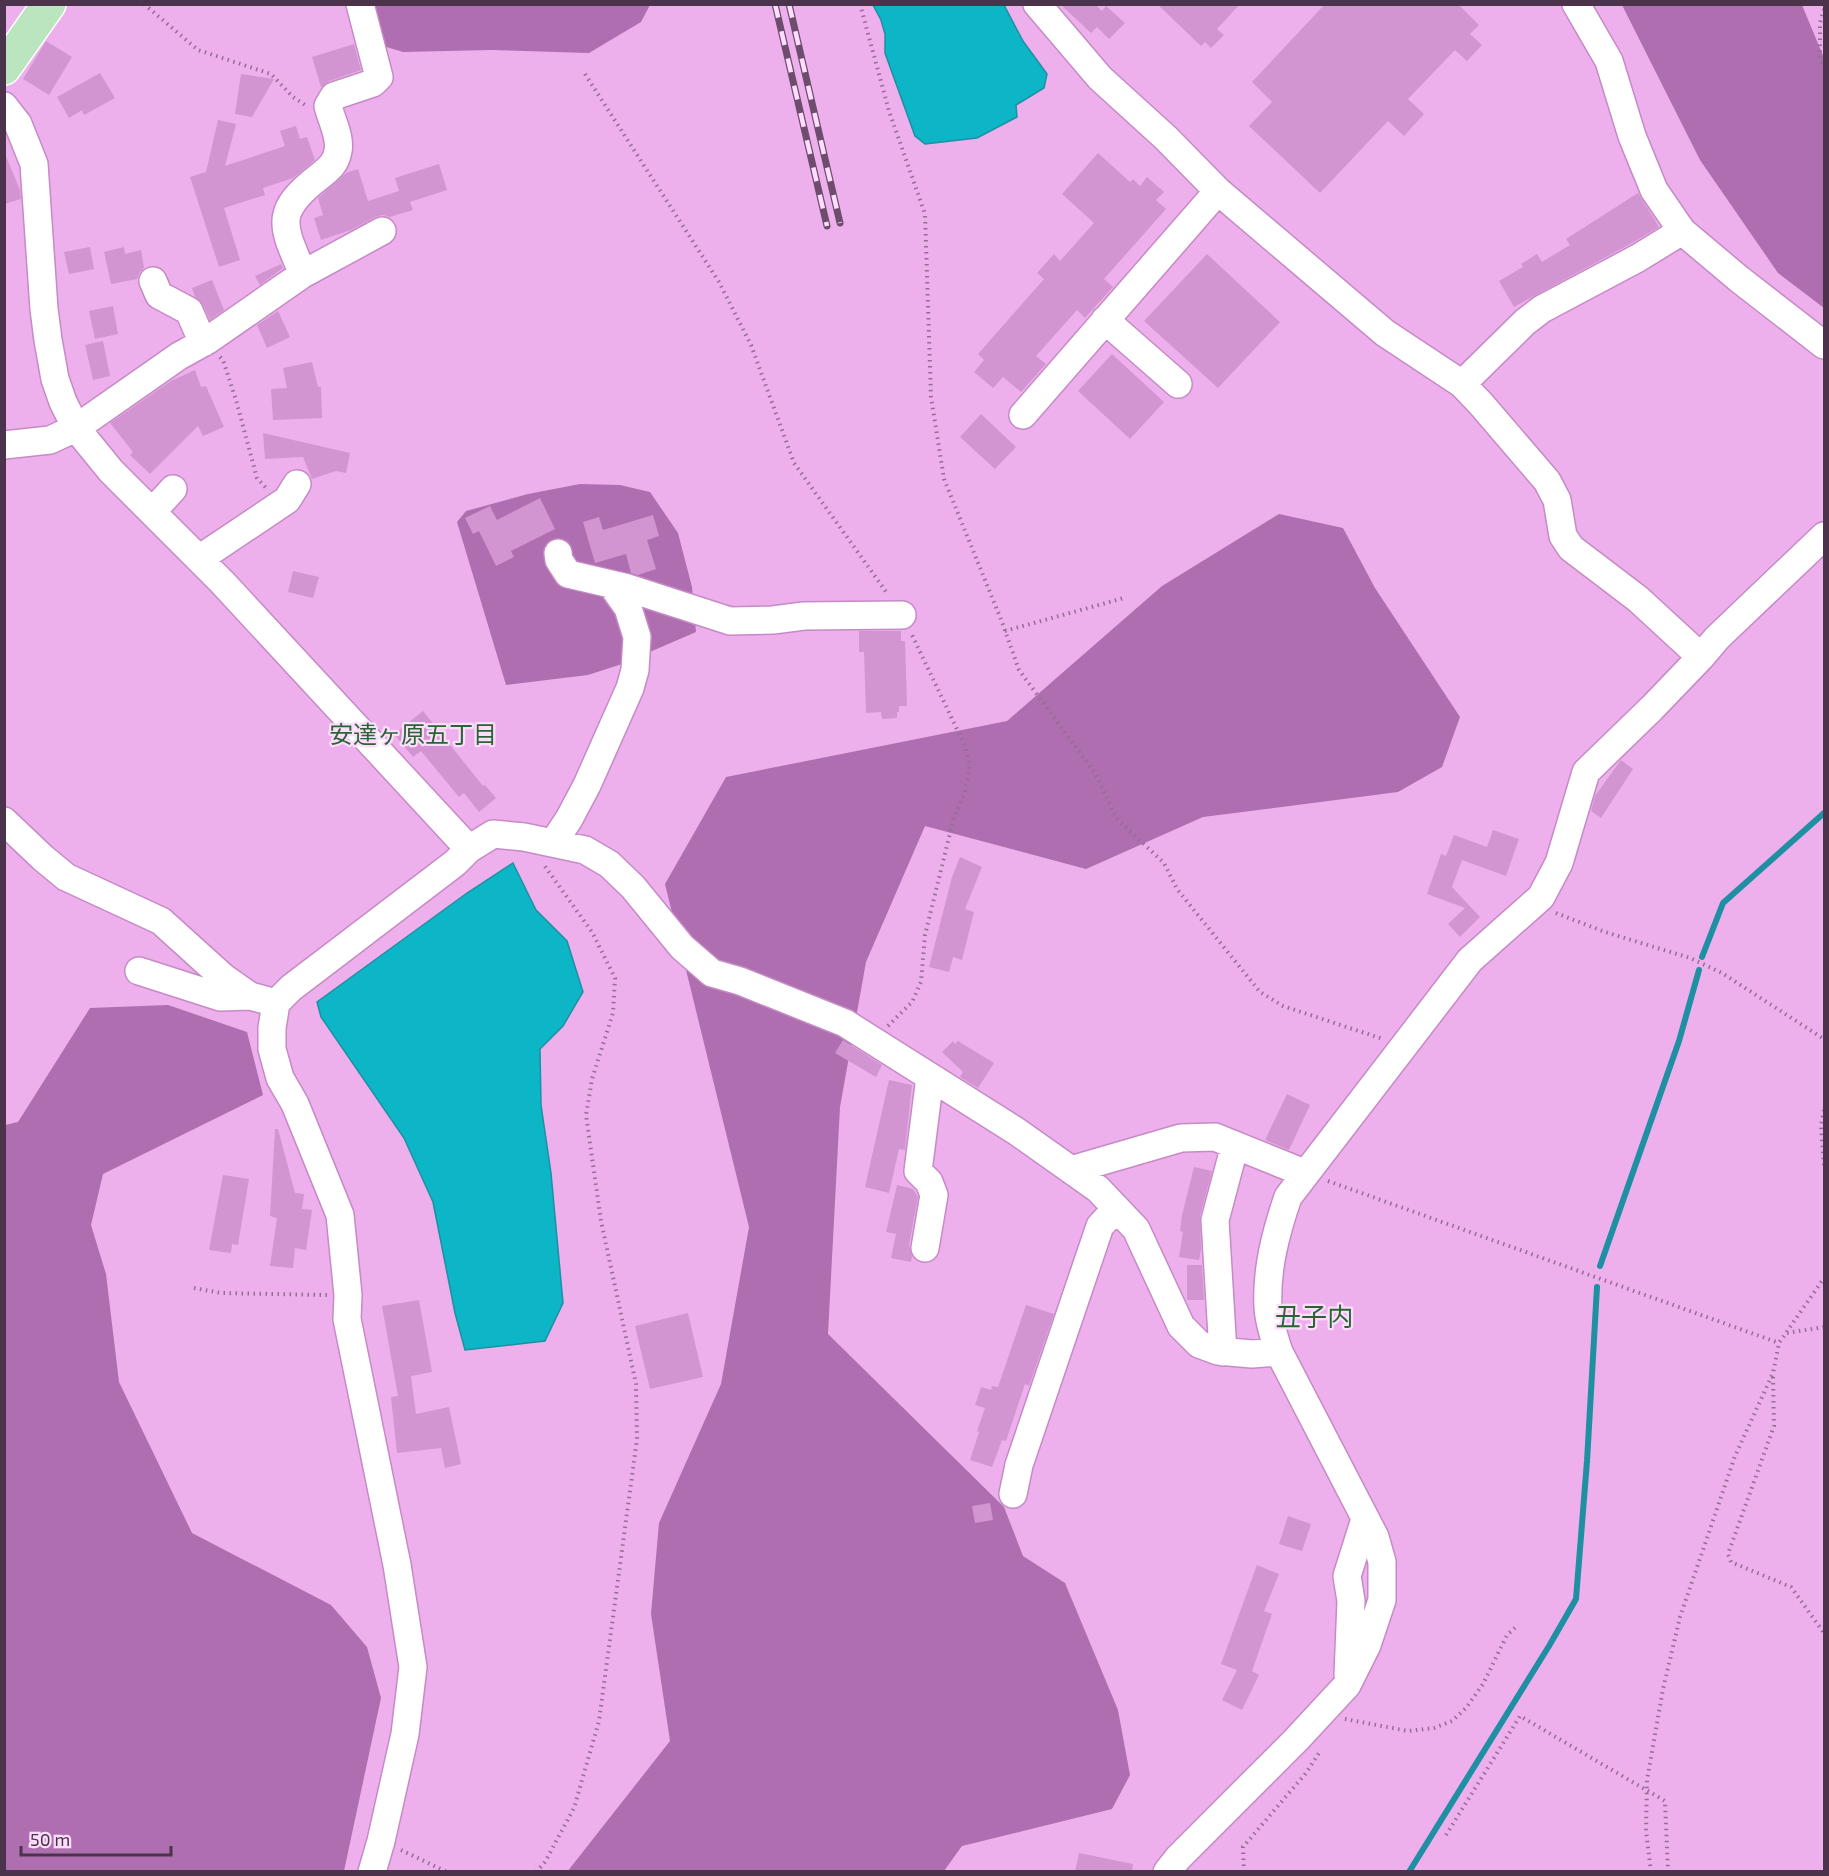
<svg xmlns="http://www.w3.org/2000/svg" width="1829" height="1876" font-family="'Exo 2','Noto Sans JP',sans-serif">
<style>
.forest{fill:#af6eaf}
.water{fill:#0cb6c7;stroke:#1f8fa2;stroke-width:1.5}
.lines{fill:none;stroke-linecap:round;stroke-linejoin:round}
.stream{stroke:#1f8fa2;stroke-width:6}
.building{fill:#d295d1}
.minor-casing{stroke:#c68ac6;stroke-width:30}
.major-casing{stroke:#fff;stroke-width:36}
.path{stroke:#966c96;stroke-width:4;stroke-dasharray:1.5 4.5;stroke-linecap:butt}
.minor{stroke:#fff;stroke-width:27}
.major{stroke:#bae5be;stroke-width:33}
.rail-casing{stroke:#6d4c6d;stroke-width:7}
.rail{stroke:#fdddfc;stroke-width:4.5;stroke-dasharray:14;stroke-linecap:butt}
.labels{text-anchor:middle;stroke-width:4.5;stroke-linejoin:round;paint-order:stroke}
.neighbourhood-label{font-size:24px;fill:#2a6433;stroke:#fdddfc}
.quarter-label{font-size:26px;fill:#2a6433;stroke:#fdddfc}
</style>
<rect width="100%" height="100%" fill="#eeb0ed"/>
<path class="forest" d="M376 5H650L641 22 589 53 491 50 403 52 383 46 371 23Z
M1622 5H1802L1824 58V308L1778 273 1700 160Z
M580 484 620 485 650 492 678 533 692 587 696 632 622 664 588 675 506 685 457 522 466 511 528 494Z
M1279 514 1343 528 1375 588 1460 717 1442 767 1398 792 1203 817 1086 869 925 826 866 962 840 1107 828 1334 1004 1507 1023 1556 1065 1583 1118 1710 1130 1775 1112 1809 962 1846 944 1871 567 1872 670 1741 651 1614 659 1523 721 1384 749 1227 665 884 726 777 1007 721 1162 586Z
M168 1005 247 1032 263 1095 103 1174 91 1225 106 1274 119 1382 192 1533 331 1605 367 1647 381 1698 344 1871H5V1125L18 1122 90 1008Z"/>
<path class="water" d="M873 5H1004L1023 41 1047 74 1044 88 1016 105 1017 117 977 138 925 144 915 136 885 53V34L881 20Z
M513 863 536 910 567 941 583 992 563 1026 540 1049 541 1105 551 1173 563 1303 545 1341 465 1350 455 1313 433 1202 404 1138 321 1017 317 1002 467 893Z"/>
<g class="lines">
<path class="stream" d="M1702 957 1723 903 1824 813
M1600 1266 1679 1041 1699 970
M1409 1872 1549 1646 1576 1599 1587 1461 1597 1287"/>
</g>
<path class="building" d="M1060 4H1095L1102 11 1106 6 1125 23 1109 39 1097 27 1091 33Z
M1157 4H1240L1217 29 1224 35 1211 48 1205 42 1201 46Z
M1325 4H1458L1479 25 1470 34 1482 45 1467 61 1455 50 1408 99 1424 114 1404 136 1388 121 1320 193 1249 126 1272 102 1252 82Z
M46 41 72 57 49 95 23 79Z
M354 44 361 70 329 81 321 87 312 57Z
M100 73 115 98 84 115 82 110 69 118 57 97Z
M241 74 274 79 252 117 235 114Z
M218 120 236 124 225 166 285 146 280 131 296 126 300 139 307 137 315 160 293 178 263 188 265 195 224 208 240 260 219 267 190 177 206 172Z
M1098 153 1130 182 1133 179 1140 186 1147 177 1164 192 1156 200 1166 209 1104 279 1113 287 1085 318 1077 310 1036 356 1046 364 1021 392 1003 377 993 388 974 372 984 360 978 354 1044 279 1037 273 1054 254 1060 261 1094 223 1062 194Z
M5 154 20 190 21 199 4 204Z
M439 164 447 190 410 202 413 210 390 217 383 215 375 217 351 230 321 240 314 218 323 215 318 198 346 173 358 169 368 201 399 191 395 178Z
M1638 193 1659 227 1630 244 1514 307 1499 281 1523 267 1521 264 1537 254 1542 262 1570 245 1566 239Z
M90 247 94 269 69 274 64 252Z
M124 247 125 254 141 250 144 268 140 272 137 279 111 284 104 252Z
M1207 254 1280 322 1218 388 1144 321Z
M281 264 283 268 260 285 255 276Z
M212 280 224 310 210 320 203 305 195 297 192 288Z
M113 306 118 334 95 339 89 311Z
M278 311 290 337 267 348 257 325Z
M103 341 110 376 93 380 85 345Z
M1112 354 1164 402 1130 439 1078 391Z
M312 362 318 387H321L322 418 273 420 271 389 287 388 283 368Z
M195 370 201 387 206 386 224 427 203 436 198 426 150 474 130 455 133 452 110 423 171 381Z
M981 414 1016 447 995 469 960 437Z
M263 433 350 453 346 473 336 471 312 479 303 457 265 459Z
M540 498 555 529 511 551 514 557 496 566 479 531 473 534 465 518 490 506 497 520Z
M653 515 659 536 647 540 656 569 638 575 631 573 626 554 595 563 583 522 599 517 603 530Z
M293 571 319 577 313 598 288 592Z
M859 631H901V641H905L907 706H899V712H897V718L882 719 881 712 866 713 864 652H859Z
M423 711 483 786 485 785 496 798 479 812 464 793 459 797 421 751 413 757 394 734Z
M1621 760 1633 769 1601 818 1591 811 1595 796Z
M1493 830 1519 839 1506 876 1462 860 1452 887 1480 917 1460 937 1448 924 1465 908 1427 894 1441 854 1446 856 1454 835 1487 847Z
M960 857 982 867 965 909 974 912 962 960 953 957 949 972 929 967 952 877Z
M843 1040 882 1065 876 1077 835 1053Z
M953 1041 955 1044 958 1041 994 1063 978 1088 960 1077 963 1072 942 1052Z
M889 1080 912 1085 905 1149V1150L899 1149 889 1193 865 1187Z
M1287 1094 1310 1105 1289 1150 1265 1140Z
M275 1129H278L295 1193 304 1194 302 1209 312 1210 306 1250 295 1248 293 1268 270 1266 277 1218 270 1216Z
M1194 1167 1212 1171 1200 1216 1201 1250 1199 1260 1179 1257 1183 1232 1180 1231 1182 1215Z
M223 1175 249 1179 238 1245 232 1244 231 1253 209 1250Z
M897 1185 913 1189 918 1197 909 1245 912 1256 911 1262 891 1258 896 1234 886 1232Z
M1187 1265H1202L1204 1300H1187Z
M419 1300 432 1372 411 1376 416 1414 449 1407 461 1464 445 1468 441 1448 397 1453 391 1397 398 1396 382 1306Z
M1026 1305 1054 1314 1029 1386 1025 1384 1006 1441 1002 1440 992 1467 970 1460 979 1432 977 1431 985 1408 975 1405 981 1387 991 1390 992 1386 998 1387Z
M688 1313 703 1377 650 1389 635 1326Z
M990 1503 993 1520 975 1523 972 1506Z
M1288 1516 1311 1524 1302 1551 1279 1544Z
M1257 1565 1279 1574 1264 1611 1272 1614 1252 1671 1259 1675 1242 1710 1222 1700 1237 1670 1221 1664Z
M1079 1853 1133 1864 1132 1872H1075Z"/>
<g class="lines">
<defs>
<path id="minor" d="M1037 4 1100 78 1166 138 1218 191 1385 333 1462 384 1481 404 1547 481 1557 500 1563 536 1571 548 1638 599 1701 657
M1576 4 1609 61 1632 136 1654 190 1682 231 1739 279 1824 345
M4 106 18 124 34 164 44 309 48 340 55 379 63 402 76 428 111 471 222 582 469 849 455 863 291 988 276 1003 272 1028V1049L280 1078 295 1104 340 1215 348 1295 347 1319 397 1565 413 1667 405 1734 381 1841 372 1872
M303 274C282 225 273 212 320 176 330 168 336 163 338 151 341 137 331 119 328 106L334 96 373 83 379 77 360 4
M153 281 159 295 189 311 203 343
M1105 320 1178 384
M1462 384 1525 322 1542 309 1638 258 1682 231
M1023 415 1218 191
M4 445 50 440 76 428 179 356 208 340 303 274 382 231
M152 512 173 489
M558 553 559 560 568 574 628 588 730 621 773 620 804 616 902 615
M199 559 287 500 297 484
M4 821 43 858 66 877 161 921 223 977 250 996 276 1003
M553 843 569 819 587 785 630 688 635 670 637 637 628 608 611 584
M469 849 493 834 524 837 585 850 609 864 633 887 682 947 712 973 740 981 845 1023 1016 1131 1098 1189 1136 1229 1181 1326 1199 1344 1218 1351 1252 1354 1279 1352
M139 971 220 997 250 996
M1071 1170 1181 1138 1215 1137 1304 1173
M925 1248 934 1195 929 1182 918 1171 930 1077
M1223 1352 1215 1220 1235 1145
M1013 1494 1019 1465 1100 1226 1116 1209
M1348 1675 1351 1601 1347 1576 1365 1519
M1167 1872 1178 1858 1296 1740 1347 1685 1367 1645 1382 1600V1562L1375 1537 1279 1352C1274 1337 1269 1322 1268 1307 1266 1269 1276 1232 1288 1197L1470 960 1541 897 1559 863 1586 772 1652 708 1701 657 1717 638 1824 536"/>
<path id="major" d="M4 68 49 4"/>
</defs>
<use href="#minor" class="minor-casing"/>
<use href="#major" class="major-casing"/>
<path class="path" d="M144 4 198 50 271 74 293 97 305 105
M860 4 889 111 925 214 931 397 944 479 1002 622 1019 670 1095 773 1117 819 1164 863 1177 889 1260 992 1283 1006 1383 1039
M1824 9 1820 23V60L1824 66
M585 74 719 282 751 345 794 463 887 593
M220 357 223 360 236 400 257 478 266 488
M1005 631 1124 598
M1556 913 1605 932 1690 958 1722 973 1824 1039
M888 1026 912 1002 921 982 925 935 954 817 965 792 970 766 966 748 912 635
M1824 1110 1821 1126 1824 1166
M1328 1181 1779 1343
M194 1288 221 1293 327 1295
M1787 1333 1824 1327
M1773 1377 1774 1426 1728 1554 1731 1562 1791 1587 1824 1633
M1345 1719 1408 1731 1434 1728 1452 1721 1466 1708 1483 1684 1507 1635 1517 1626
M1446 1835 1520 1716 1665 1801 1668 1872
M401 1850 447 1872
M536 1872 545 1862 574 1808 599 1721 637 1439 636 1384 601 1221 586 1115 592 1079 613 1013 615 978 592 932 544 865
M1244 1872 1243 1847 1306 1773 1321 1750
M1651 1872 1646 1831 1647 1780 1663 1689 1680 1617 1735 1456 1773 1373 1779 1343 1824 1278"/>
<use href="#minor" class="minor"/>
<use href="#major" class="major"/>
<defs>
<path id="rail" d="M775 4 827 226
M789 4 840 223"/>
</defs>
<use href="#rail" class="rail-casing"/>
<use href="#rail" class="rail"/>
</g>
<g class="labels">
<g class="neighbourhood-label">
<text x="413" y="743">安達ヶ原五丁目</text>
</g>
<g class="quarter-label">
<text x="1314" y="1326">丑子内</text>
</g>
</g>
<rect width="1829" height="1876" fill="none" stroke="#4c334c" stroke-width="12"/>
<path d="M21 1846v9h150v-9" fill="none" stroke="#4c334c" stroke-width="3"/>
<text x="30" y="1846" font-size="18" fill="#4c334c" stroke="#fdddfc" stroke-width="4.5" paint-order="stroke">50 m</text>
</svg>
